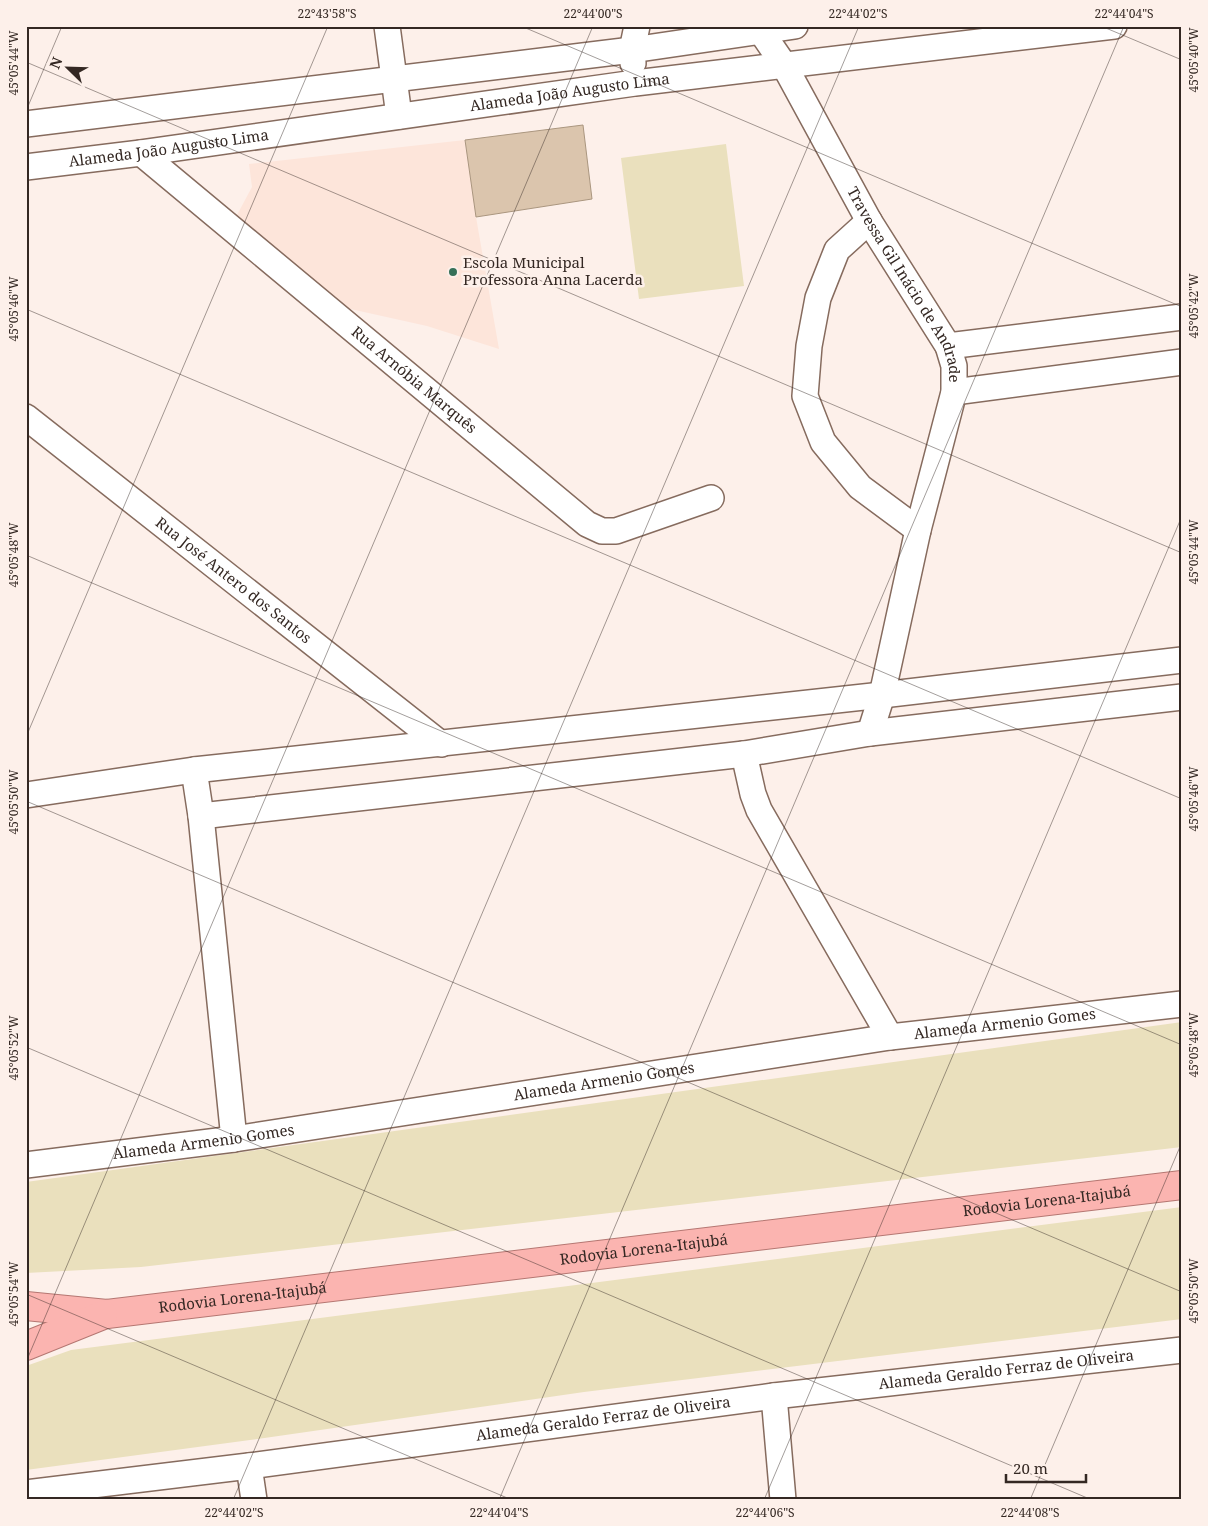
<svg xmlns="http://www.w3.org/2000/svg" width="1208" height="1526" font-family="'Noto Serif',serif">
<style>
.built{fill:#fde5da}
.green{fill:#eae0bd}
.building{fill:#dbc5ad;stroke:#aa967f}
.lines{fill:none;stroke-linecap:round;stroke-linejoin:round}
.minor-casing{stroke:#866b5e;stroke-width:28}
.trunk-casing{stroke:#b57772;stroke-width:30}
.minor{stroke:#fff;stroke-width:25}
.trunk{stroke:#fbb4b0;stroke-width:28}
.ticks{fill:none;stroke:#342823;stroke-width:1;stroke-opacity:0.45}
.poi-dot{fill:#367058;stroke:#fdf0ea;stroke-width:2}
.labels{text-anchor:middle;stroke-width:5;stroke-linejoin:round;paint-order:stroke}
.street-label{font-size:15px;fill:#342823;stroke:#fdf0ea}
.poi-label{font-size:15px;fill:#342823;stroke:#fdf0ea;text-anchor:start}
.neatline{fill:none;stroke:#342823;stroke-width:2}
.ticks-label{font-size:12px;text-anchor:middle;fill:#342823}
</style>
<rect width="100%" height="100%" fill="#fdf0ea"/>
<path class="built" d="M465 140 476 217 499 349 427 326 319 302 230 228 252 187 249 164Z"/>
<path class="green" d="M726 144 744 286 639 299 621 158Z
M1182 1022V1147L141 1267 26 1273V1182Z
M1182 1207V1319L584 1392 250 1440 26 1470V1366L71 1350Z"/>
<path class="building" d="M583 125 592 199 476 217 465 140Z"/>
<g class="lines">
<defs>
<g id="minor">
<path d="M387 26 399 116"/>
<path id="s1" d="M760 30 784 65 869 221 948 346 954 366V392L918 530 882 695 870 733"/>
<path d="M633 63 632 50 637 26"/>
<path d="M26 124 632 50 795 26"/>
<path id="s2" d="M141 153 587 524 602 531H616L711 498"/>
<path id="s3" d="M26 167 141 153 635 83 1114 26"/>
<path d="M869 221 837 250 818 298 809 346 805 396 823 442 860 487 918 530"/>
<path d="M948 346 1182 317"/>
<path d="M954 392 1182 362"/>
<path id="s4" d="M26 417 441 744"/>
<path d="M744 754 753 794 759 810 890 1037"/>
<path d="M194 770 201 816 234 1139"/>
<path d="M26 795 194 770 882 695 1182 660"/>
<path d="M201 816 744 754 870 733 1182 697"/>
<path id="s5" d="M26 1165 234 1139 890 1037 1182 1004"/>
<path d="M774 1396 783 1500"/>
<path d="M249 1466 254 1500"/>
<path id="s6" d="M26 1493 249 1466 774 1396 1182 1350"/>
</g>
<g id="trunk">
<path id="s7" d="M26 1306 107 1314 1182 1185"/>
<path d="M26 1346 103 1315"/>
</g>
</defs>
<use href="#minor" class="minor-casing"/>
<use href="#trunk" class="trunk-casing"/>
<use href="#minor" class="minor"/>
<use href="#trunk" class="trunk"/>
</g>
<path class="ticks" d="M521 26 1182 307M1101 26 1182 60M26 62 1182 553M26 111 62 26M26 309 1182 799M26 555 1182 1045M26 737 328 26M26 801 1182 1292M26 1047 1092 1500M26 1294 512 1500M26 1362 593 26M233 1500 859 26M499 1500 1124 26M764 1500 1182 516M1030 1500 1182 1142"/>
<circle class="poi-dot" cx="453" cy="272" r="5"/>
<g class="labels">
<g class="street-label">
<text dy="5" stroke="none"><textPath href="#s3" startOffset="549">Alameda João Augusto Lima</textPath></text>
<text dy="5" stroke="none"><textPath href="#s3" startOffset="144">Alameda João Augusto Lima</textPath></text>
<text dy="5" stroke="none"><textPath href="#s1" startOffset="294">Travessa Gil Inácio de Andrade</textPath></text>
<text dy="5" stroke="none"><textPath href="#s2" startOffset="355">Rua Arnóbia Marquês</textPath></text>
<text dy="5" stroke="none"><textPath href="#s4" startOffset="264">Rua José Antero dos Santos</textPath></text>
<text dy="5" stroke="none"><textPath href="#s5" startOffset="989">Alameda Armenio Gomes</textPath></text>
<text dy="5" stroke="none"><textPath href="#s5" startOffset="584">Alameda Armenio Gomes</textPath></text>
<text dy="5" stroke="none"><textPath href="#s5" startOffset="179">Alameda Armenio Gomes</textPath></text>
<text dy="5" stroke="none"><textPath href="#s7" startOffset="1028">Rodovia Lorena-Itajubá</textPath></text>
<text dy="5" stroke="none"><textPath href="#s7" startOffset="622">Rodovia Lorena-Itajubá</textPath></text>
<text dy="5" stroke="none"><textPath href="#s7" startOffset="218">Rodovia Lorena-Itajubá</textPath></text>
<text dy="5" stroke="none"><textPath href="#s6" startOffset="988">Alameda Geraldo Ferraz de Oliveira</textPath></text>
<text dy="5" stroke="none"><textPath href="#s6" startOffset="582">Alameda Geraldo Ferraz de Oliveira</textPath></text>
</g>
<g class="poi-label">
<text x="463" y="268">Escola Municipal<tspan x="463" dy="17">Professora Anna Lacerda</tspan></text>
</g>
</g>
<rect width="1208" height="1526" fill="none" stroke="#fdf0ea" stroke-width="55"/>
<g transform="translate(68 68) rotate(293)" stroke="#fdf0ea" stroke-width="4" paint-order="stroke">
<path d="M0-4L9 19L0 12L-9 19Z" fill="#342823"/>
<text y="-8" font-size="14" font-weight="bold" text-anchor="middle" fill="#342823">N</text>
</g>
<path d="M1006 1474v8h80v-8" fill="none" stroke="#342823" stroke-width="2.5"/>
<text x="1013" y="1474" font-size="15" fill="#342823" stroke="#fdf0ea" stroke-width="4" paint-order="stroke">20 m</text>
<rect x="28" y="28" width="1152" height="1470" class="neatline"/>
<g class="ticks-label">
<text x="327" y="18">22°43'58"S</text>
<text x="593" y="18">22°44'00"S</text>
<text x="858" y="18">22°44'02"S</text>
<text x="1124" y="18">22°44'04"S</text>
<text transform="translate(1194 60) rotate(-90)" y="4">45°05'40"W</text>
<text transform="translate(14 63) rotate(-90)" y="4">45°05'44"W</text>
<text transform="translate(1194 306) rotate(-90)" y="4">45°05'42"W</text>
<text transform="translate(14 309) rotate(-90)" y="4">45°05'46"W</text>
<text transform="translate(1194 552) rotate(-90)" y="4">45°05'44"W</text>
<text transform="translate(14 555) rotate(-90)" y="4">45°05'48"W</text>
<text transform="translate(1194 799) rotate(-90)" y="4">45°05'46"W</text>
<text transform="translate(14 802) rotate(-90)" y="4">45°05'50"W</text>
<text transform="translate(1194 1045) rotate(-90)" y="4">45°05'48"W</text>
<text transform="translate(14 1048) rotate(-90)" y="4">45°05'52"W</text>
<text transform="translate(1194 1291) rotate(-90)" y="4">45°05'50"W</text>
<text transform="translate(14 1294) rotate(-90)" y="4">45°05'54"W</text>
<text x="234" y="1517">22°44'02"S</text>
<text x="499" y="1517">22°44'04"S</text>
<text x="765" y="1517">22°44'06"S</text>
<text x="1030" y="1517">22°44'08"S</text>
</g>
</svg>
